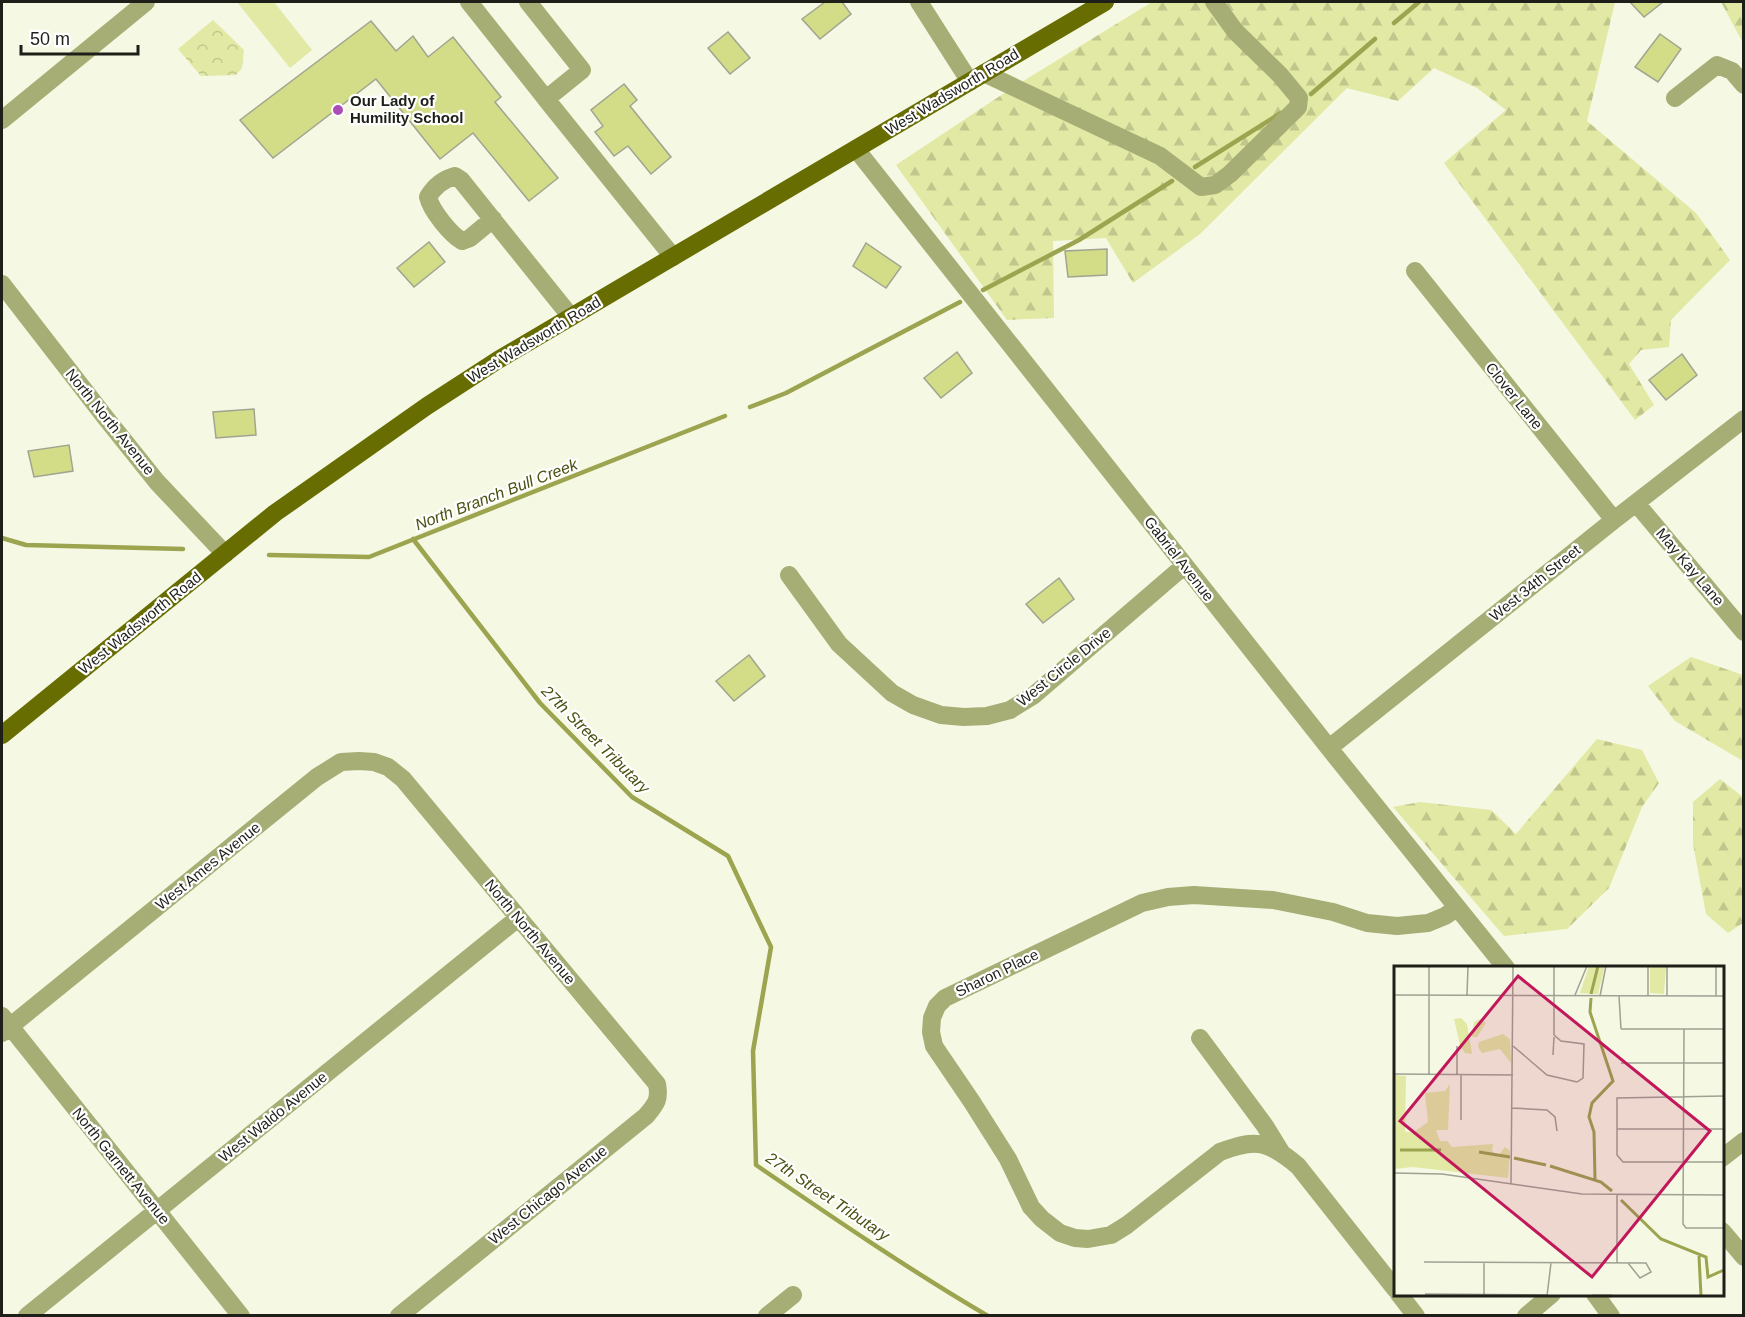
<svg xmlns="http://www.w3.org/2000/svg" width="1745" height="1317" font-family="Helvetica,sans-serif">
<style>
.forest{fill:url(#forest-firs)}
.park{fill:url(#park-crowns)}
.garden{fill:#e1e9a4}
.lines{fill:none;stroke-linecap:round;stroke-linejoin:round}
.stream{stroke:#9ca44f;stroke-width:4.5}
.building{fill:#d3dc86;stroke:#a1a491;stroke-width:1.5}
.minor{stroke:#a6ad75;stroke-width:18}
.major{stroke:#676d00;stroke-width:18}
.poi-dot{fill:#ab4db6;stroke:#fff;stroke-width:2}
.labels{text-anchor:middle;stroke-width:4.5;stroke-linejoin:round;paint-order:stroke}
.street-label{font-size:15px;fill:#1e1f18;stroke:#fff}
.poi-label{font-size:15px;font-weight:bold;fill:#1e1f18;stroke:#fff;text-anchor:start}
.water-label{font-size:16px;font-style:italic;fill:#4c5111;stroke:#fff}
.inset-river{fill:none;stroke:#9ca44f;stroke-width:3}
.inset-road{fill:none;stroke:#9fa192;stroke-width:1.5}
.view{fill:#c2185b;fill-opacity:0.15;stroke:#c2185b;stroke-width:3}
.inset-edge{fill:none;stroke:#1e1f18;stroke-width:3}
</style>
<defs>
<pattern id="forest-firs" width="22" height="20" patternUnits="userSpaceOnUse" patternTransform="scale(1.5)"><rect width="22" height="20" fill="#e1e9a4"/><path d="M5 1l3.5 6h-7zM16 11l3.5 6h-7z" fill="#c1c78c"/></pattern>
<pattern id="park-crowns" width="20" height="18" patternUnits="userSpaceOnUse" patternTransform="scale(1.5)"><rect width="20" height="18" fill="#e1e9a4"/><path d="M2 6a3 3 0 1 1 6 0M12 15a3 3 0 1 1 6 0" fill="none" stroke="#c1c78c"/></pattern>
</defs>
<rect width="100%" height="100%" fill="#f5f8e3"/>
<path class="forest" d="M1152 2H1615L1587 121 1696 213 1730 260 1671 320 1669 347 1641 350 1629 364 1654 405 1635 420 1444 163 1506 110 1477 88 1434 68 1398 101 1347 88 1200 234 1133 283 1106 238 1053 241 1054 318 1007 320 896 165 1015 86Z
M1721 2H1743V43Z
M1691 657 1743 675V761L1675 721 1648 686Z
M1597 739 1642 750 1659 783 1642 807 1609 888 1567 929 1504 936 1393 807 1420 802 1491 810 1516 834Z
M1720 779 1743 797V923L1728 933 1706 914 1693 844V802Z"/>
<path class="park" d="M213 20 244 50 242 68 236 75 201 76 178 49Z"/>
<path class="garden" d="M237 2H274L312 50 290 68Z"/>
<g class="lines">
<path class="stream" d="M1394 23 1419 2
M1311 94 1375 39
M1195 167 1281 113
M983 290 1079 240 1172 181
M750 407 786 393 960 302
M2 538 26 545 183 549
M413 539 540 703 632 797 728 856 771 947 753 1051 756 1165C832 1217 908 1269 988 1316
M269 555 369 557 725 416"/>
</g>
<path class="building" d="M825 2H842L851 14 820 39 802 19Z
M1630 2H1663L1644 17Z
M371 21 396 51 413 36 428 57 453 37 501 97 495 102 558 178 529 201 473 133 440 159 376 79 273 158 240 120Z
M728 32 750 58 730 74 708 48Z
M1660 34 1681 49 1658 82 1635 67Z
M624 84 637 100 630 106 671 157 651 174 628 146 614 156 595 132 603 126 591 110Z
M429 242 445 262 414 287 397 268Z
M866 243 901 267 886 288 853 266Z
M1107 249V275L1068 277 1065 251Z
M957 352 972 373 941 398 924 378Z
M1682 354 1697 375 1666 400 1649 380Z
M254 409 256 435 216 438 213 412Z
M69 445 73 471 34 477 28 451Z
M1059 578 1074 599 1043 623 1026 604Z
M749 655 765 676 734 701 716 681Z"/>
<g class="lines">
<path class="minor" d="M469 2 546 99
M528 2 582 70 546 99 673 257
M919 2 970 82
M984 73 1160 156 1201 187 1215 185 1230 174 1298 107 1299 98 1280 75 1235 31 1214 2
M1675 98 1717 65 1732 71 1744 85
M2 120 146 2
M856 149 1329 748 1506 968
M493 219 470 238 462 241C450 234 431 210 428 197 434 187 444 179 455 176L461 180 571 317
M1415 271 1614 520
M2 284 105 417 157 482 225 554
M1636 503 1744 632
M789 575 839 644 892 693 913 705 941 715 964 717 987 716 1010 710 1034 695 1184 566
M1329 748 1614 520 1744 419
M2 1016 241 1316
M2 1033 317 777 341 762 359 761 374 762 388 767 403 779 657 1084C660 1100 656 1104 646 1116L399 1316
M1200 1038 1265 1126 1281 1152
M1722 1158 1744 1141
M1722 1231 1744 1257
M1396 1290 1298 1166C1268 1141 1256 1138 1220 1152L1127 1225 1111 1235 1088 1239 1075 1238 1060 1233 1042 1219 1031 1207 1008 1159 972 1102 934 1046 931 1032 932 1018 937 1006 945 998 1142 903 1168 897 1194 895 1273 900 1333 912 1367 923 1397 926 1428 923 1445 916 1457 908
M1399 1294 1416 1316
M1595 1294 1611 1316
M27 1316 518 918
M767 1316 793 1295
M1526 1316 1552 1294"/>
<path class="major" d="M2 735 275 513 427 406 498 360 1105 2"/>
</g>
<circle class="poi-dot" cx="338" cy="110" r="6"/>
<g class="labels">
<g class="street-label">
<text transform="translate(952 92) rotate(-31)" y="5">West Wadsworth Road</text>
<text transform="translate(534 340) rotate(-31)" y="5">West Wadsworth Road</text>
<text transform="translate(1514 396) rotate(51)" y="5">Clover Lane</text>
<text transform="translate(110 422) rotate(51)" y="5">North North Avenue</text>
<text transform="translate(1179 559) rotate(52)" y="5">Gabriel Avenue</text>
<text transform="translate(1690 567) rotate(50)" y="5">May Kay Lane</text>
<text transform="translate(1535 583) rotate(-39)" y="5">West 34th Street</text>
<text transform="translate(140 623) rotate(-39)" y="5">West Wadsworth Road</text>
<text transform="translate(1064 667) rotate(-39)" y="5">West Circle Drive</text>
<text transform="translate(208 866) rotate(-39)" y="5">West Ames Avenue</text>
<text transform="translate(530 932) rotate(50)" y="5">North North Avenue</text>
<text transform="translate(997 973) rotate(-26)" y="5">Sharon Place</text>
<text transform="translate(273 1117) rotate(-39)" y="5">West Waldo Avenue</text>
<text transform="translate(121 1166) rotate(51)" y="5">North Garnett Avenue</text>
<text transform="translate(548 1195) rotate(-39)" y="5">West Chicago Avenue</text>
</g>
<g class="poi-label">
<text x="350" y="106">Our Lady of<tspan x="350" dy="17">Humility School</tspan></text>
</g>
<g class="water-label">
<text transform="translate(496 494) rotate(-21)" y="6">North Branch Bull Creek</text>
<text transform="translate(596 739) rotate(45)" y="6">27th Street Tributary</text>
<text transform="translate(828 1196) rotate(34)" y="6">27th Street Tributary</text>
</g>
</g>
<g transform="translate(1394 966)">
<rect width="330" height="330" fill="#f5f8e3"/>
<path d="M256 0H272L270 28 256 27Z" fill="#e1e9a4"/>
<path d="M67 52 73 58 78 88 71 87 66 79 60 53ZM86 53 92 57 83 71H78L80 56ZM109 68 116 73 117 97 106 83 88 87 84 81 85 76ZM0 109 12 110 11 166H20L34 156 31 127 51 125 56 118 54 164H42L46 175H53L58 181 99 178 98 185 104 190 111 181 116 185 114 212 19 201 0 203Z" fill="#e1e9a4"/>
<path d="M195 0H211L204 28 186 27Z" fill="#e1e9a4"/>
<path class="inset-river" d="M197 28 204 0M197 32 196 46 219 115 198 137 195 151 200 166 201 214M6 184H47M85 186 116 191M120 192 152 199M156 200 207 216 218 225M227 234 267 273 312 291 314 311 330 304M305 290 307 330M198 330H218"/>
<path class="inset-road" d="M0 29 330 30M73 29 74 0M181 29 193 0M206 30 212 0M225 30 227 63M254 30V0M273 30V0M322 30V0M227 63H330M290 63 289 258 292 262H330M63 80V109M119 80 153 109 183 116 189 112 190 78 167 75 160 69V0M159 89 160 71M227 97H330M0 108 119 109M35 109V0M330 130 223 132V189L229 196H330M118 142 153 144 161 151 163 165M67 154V109M223 163H330M0 207 48 208 188 228 330 229M117 218 119 0M223 229V297M30 296 252 297 257 306 246 312 234 297M31 328 153 329M90 330V297M153 330 157 297"/>
<path class="view" d="M124 10 316 165 198 311 6 155Z"/>
<rect width="330" height="330" class="inset-edge"/>
</g>
<rect width="1745" height="1317" fill="none" stroke="#1e1f18" stroke-width="6"/>
<path d="M21 45v9h117v-9" fill="none" stroke="#1e1f18" stroke-width="3"/>
<text x="30" y="45" font-size="18" fill="#1e1f18" stroke="#ffffff" stroke-width="4.5" paint-order="stroke">50 m</text>
</svg>
